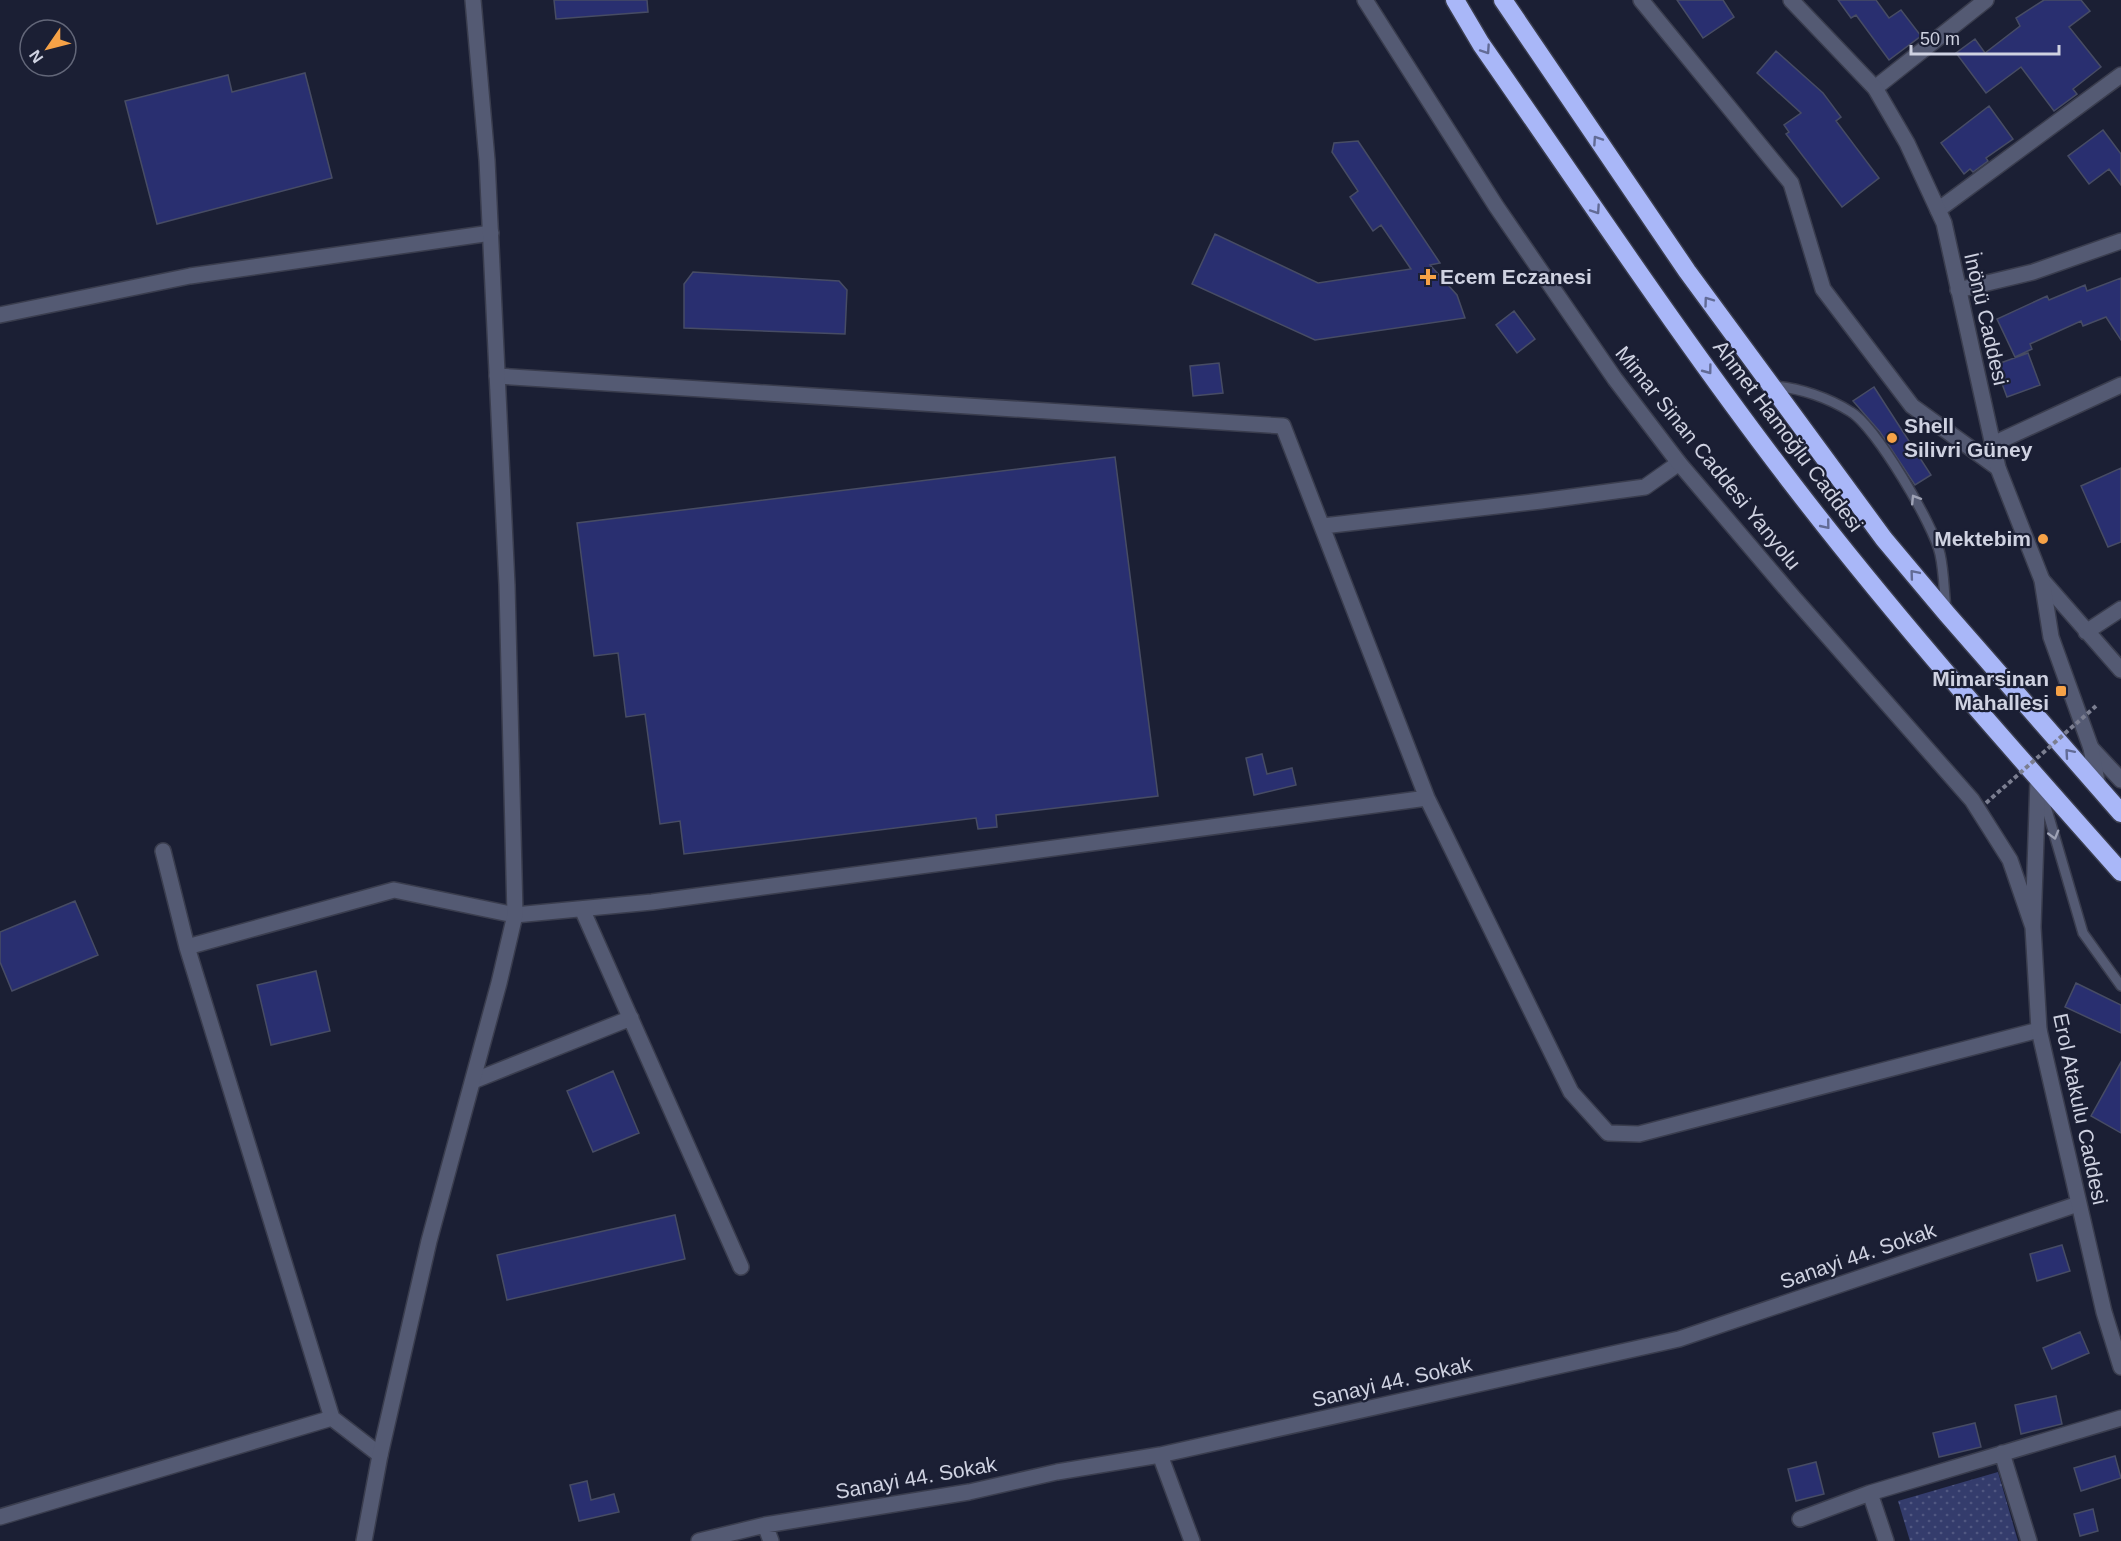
<svg xmlns="http://www.w3.org/2000/svg" width="2121" height="1541" font-family="Arial,sans-serif">
<style>
.park{fill:url(#park-dots)}
.building{fill:#292f70;stroke:#474c64;stroke-width:1.5}
.lines{fill:none;stroke-linecap:round;stroke-linejoin:round}
.lane-casing{stroke:#3a3d4e;stroke-width:12}
.street-casing{stroke:#3a3d4e;stroke-width:18}
.secondary-casing{stroke:#3a3d4e;stroke-width:18}
.highway-casing{stroke:#3a3d4e;stroke-width:21}
.lane{stroke:#545a73;stroke-width:9}
.street{stroke:#545a73;stroke-width:15}
.secondary{stroke:#545a73;stroke-width:15}
.highway{stroke:#a9b7f8;stroke-width:18}
.path-bridge{stroke:#7b7e90;stroke-width:4;stroke-dasharray:4.5 3;stroke-linecap:butt}
.oneway{stroke:#626b96}
.oneway2{stroke:#9ea2b5}
.poi-dot{fill:#f6a247;stroke:#1b1f34;stroke-width:2}
.labels{text-anchor:middle;stroke-width:4.5;stroke-linejoin:round;paint-order:stroke}
.poi-label{font-size:21px;font-weight:bold;fill:#cfd2e1;stroke:#1b1f34;text-anchor:start}
.street-label{font-size:21px;fill:#cfd2e1;stroke:#1b1f34}
</style>
<defs>
<pattern id="park-dots" width="8" height="8" patternUnits="userSpaceOnUse" patternTransform="scale(1.5)"><rect width="8" height="8" fill="#343c6c"/><path d="M2 2h.1M6 6h.1" fill="none" stroke="#505781" stroke-width="1.8" stroke-linecap="round"/></pattern>
</defs>
<rect width="100%" height="100%" fill="#1b1f34"/>
<path class="park" d="M1998 1472 2018 1541H1910L1898 1501Z"/>
<path class="building" d="M554 0H647L648 12 556 19Z
M1677 0H1723L1734 17 1703 38Z
M1838 0H1876L1889 18 1901 10 1921 36 1889 60 1856 15 1851 18Z
M2044 0H2081L2090 11 2069 27 2101 67 2073 89 2077 94 2054 111 2021 67 1986 93 1956 53 1975 39 1985 53 2020 26 2016 18Z
M1776 51 1823 93 1841 117 1836 121 1879 178 1842 207 1786 134 1789 132 1784 125 1801 113 1757 73Z
M305 73 332 178 157 224 125 101 228 75 232 92Z
M1989 106 2013 139 1986 158 1988 161 1973 172 1970 169 1964 174 1941 143Z
M2103 130 2121 154V185L2109 169 2089 184 2068 156Z
M1358 141 1440 263 1430 265 1457 295 1465 318 1315 340 1192 284 1215 234 1318 283 1411 269 1381 225 1373 231 1350 197 1358 191 1332 152 1334 143Z
M693 272 839 281 847 290 845 334 684 328V284Z
M2121 278V340L2106 317 2083 326 2081 321 2030 344 2032 349 2015 357 1997 319 2047 296 2049 300 2085 285 2087 291Z
M1514 311 1535 339 1517 353 1496 325Z
M2028 353 2040 385 2007 397 1995 365Z
M1219 363 1223 393 1193 396 1190 366Z
M1874 387 1931 475 1915 485 1880 432 1853 401Z
M1115 457 1158 796 996 815 997 827 978 829 976 818 684 854 680 821 660 824 645 714 626 717 618 653 594 656 577 523Z
M2121 468V542L2108 547 2081 486Z
M1262 754 1267 774 1292 768 1296 785 1254 795 1246 758Z
M75 901 98 955 12 991 0 962V932Z
M316 971 330 1031 271 1045 257 985Z
M2076 983 2121 1005V1033L2065 1007Z
M2121 1062V1133L2091 1116Z
M613 1071 639 1133 593 1152 567 1091Z
M675 1215 685 1259 507 1300 497 1255Z
M2062 1245 2070 1271 2037 1281 2030 1254Z
M2080 1332 2089 1353 2052 1369 2043 1348Z
M2056 1396 2062 1424 2021 1434 2015 1405Z
M1975 1423 1981 1447 1939 1457 1933 1433Z
M2115 1456 2121 1478 2081 1491 2074 1468Z
M1816 1462 1824 1494 1796 1501 1788 1469Z
M587 1481 591 1500 614 1494 619 1512 579 1521 570 1485Z
M2093 1509 2098 1531 2080 1536 2074 1514Z"/>
<g class="lines">
<defs>
<path id="lane" d="M1774 386C1800 388 1829 398 1851 412 1875 426 1934 525 1940 554 1944 572 1944 591 1946 609
M2042 793 2083 933 2121 986"/>
<path id="street" d="M1641 0 1791 183 1823 289 1912 406 1998 468
M1875 88 1986 0
M1938 210 2121 75
M1958 290 2033 272 2121 241
M0 315 190 276 491 233
M497 376 1283 426 1427 798 1571 1092 1608 1133 1639 1134 2039 1030
M1993 444 2121 385
M1323 526 1541 501 1645 487 1679 463
M2042 580 2121 670
M2086 632 2121 609
M2091 748 2121 780
M163 851 187 947 332 1418 380 1455
M582 909 741 1267
M187 947 394 890 515 915 652 902 1427 798
M473 1081 631 1018
M2002 1453 2029 1541
M1160 1455 1192 1541
M1870 1493 1886 1541
M0 1517 332 1418
M1800 1519 1870 1493 2121 1418
M765 1525 771 1541
M699 1541 765 1525 969 1492 1057 1472 1160 1455 1679 1339 2078 1204"/>
<path id="secondary" d="M1365 0 1496 206 1615 379 1679 463 1794 598 1972 800 2010 860 2033 927
M1791 0 1875 88 1907 143 1944 223 1998 468 2042 580 2051 637 2091 748 2098 787
M2038 779 2033 927 2039 1030 2104 1312 2121 1367
M364 1541 380 1455 429 1241 499 983 515 915 507 585 487 160 473 0"/>
<path id="highway" d="M1455 0 1481 44C1584 192 1684 343 1794 486 1897 620 2009 746 2121 872
M1503 0 1687 271 1884 539 1947 614 2121 813"/>
</defs>
<use href="#lane" class="lane-casing"/>
<use href="#street" class="street-casing"/>
<use href="#secondary" class="secondary-casing"/>
<use href="#highway" class="highway-casing"/>
<use href="#lane" class="lane"/>
<use href="#street" class="street"/>
<use href="#secondary" class="secondary"/>
<use href="#highway" class="highway"/>
<path class="path-bridge" d="M1986 803 2096 706"/>
</g>
<defs><path id="oneway-chevron" d="M-2-3.5L2.5 0L-2 3.5" fill="none" stroke-width="1.6" stroke-linecap="round" stroke-linejoin="round" transform="scale(1.5)"/></defs>
<g class="oneway">
<use href="#oneway-chevron" transform="translate(1486 50) rotate(56)"/>
<use href="#oneway-chevron" transform="translate(1597 140) rotate(-124)"/>
<use href="#oneway-chevron" transform="translate(1596 210) rotate(56)"/>
<use href="#oneway-chevron" transform="translate(1708 301) rotate(-126)"/>
<use href="#oneway-chevron" transform="translate(1708 370) rotate(53)"/>
<use href="#oneway-chevron" transform="translate(1826 525) rotate(51)"/>
<use href="#oneway-chevron" transform="translate(1914 574) rotate(-130)"/>
<use href="#oneway-chevron" transform="translate(2069 753) rotate(-131)"/>
</g>
<g class="oneway2">
<use href="#oneway-chevron" transform="translate(1915 499) rotate(-122)"/>
<use href="#oneway-chevron" transform="translate(2054 835) rotate(74)"/>
</g>
<g class="poi-dot">
<path d="M1425 268h6v6h6v6h-6v6h-6v-6h-6v-6h6z"/>
<circle cx="1892" cy="438" r="6"/>
<circle cx="2043" cy="539" r="6"/>
<rect x="2055" y="685" width="12" height="12" rx="3"/>
</g>
<g class="labels">
<g class="poi-label">
<text x="1440" y="284">Ecem Eczanesi</text>
<text x="1904" y="433">Shell<tspan x="1904" dy="24">Silivri Güney</tspan></text>
<text x="2031" y="546" text-anchor="end">Mektebim</text>
<text x="2049" y="686" text-anchor="end">Mimarsinan<tspan x="2049" dy="24">Mahallesi</tspan></text>
</g>
<g class="street-label">
<text transform="translate(1986 319) rotate(77)" y="7">İnönü Caddesi</text>
<text transform="translate(1788 436) rotate(53)" y="7">Ahmet Hamoğlu Caddesi</text>
<text transform="translate(1708 458) rotate(51)" y="7">Mimar Sinan Caddesi Yanyolu</text>
<text transform="translate(2080 1109) rotate(78)" y="7">Erol Atakulu Caddesi</text>
<text transform="translate(1858 1256) rotate(-19)" y="7">Sanayi 44. Sokak</text>
<text transform="translate(1392 1382) rotate(-13)" y="7">Sanayi 44. Sokak</text>
<text transform="translate(916 1478) rotate(-10)" y="7">Sanayi 44. Sokak</text>
</g>
</g>
<g transform="translate(48 48) rotate(235)"><circle r="28" fill="#1b1f34" stroke="#636779" stroke-width="1.5"/>
<path d="M0-4.5L10 22L0 15L-10 22Z" fill="#f6a247"/>
<text y="-9" font-size="16" font-weight="bold" text-anchor="middle" fill="#cfd2e1">N</text>
</g>
<path d="M1911 45v9h148v-9" fill="none" stroke="#cfd2e1" stroke-width="3"/>
<text x="1920" y="45" font-size="18" fill="#cfd2e1" stroke="#1b1f34" stroke-width="4.5" paint-order="stroke">50 m</text>
</svg>
